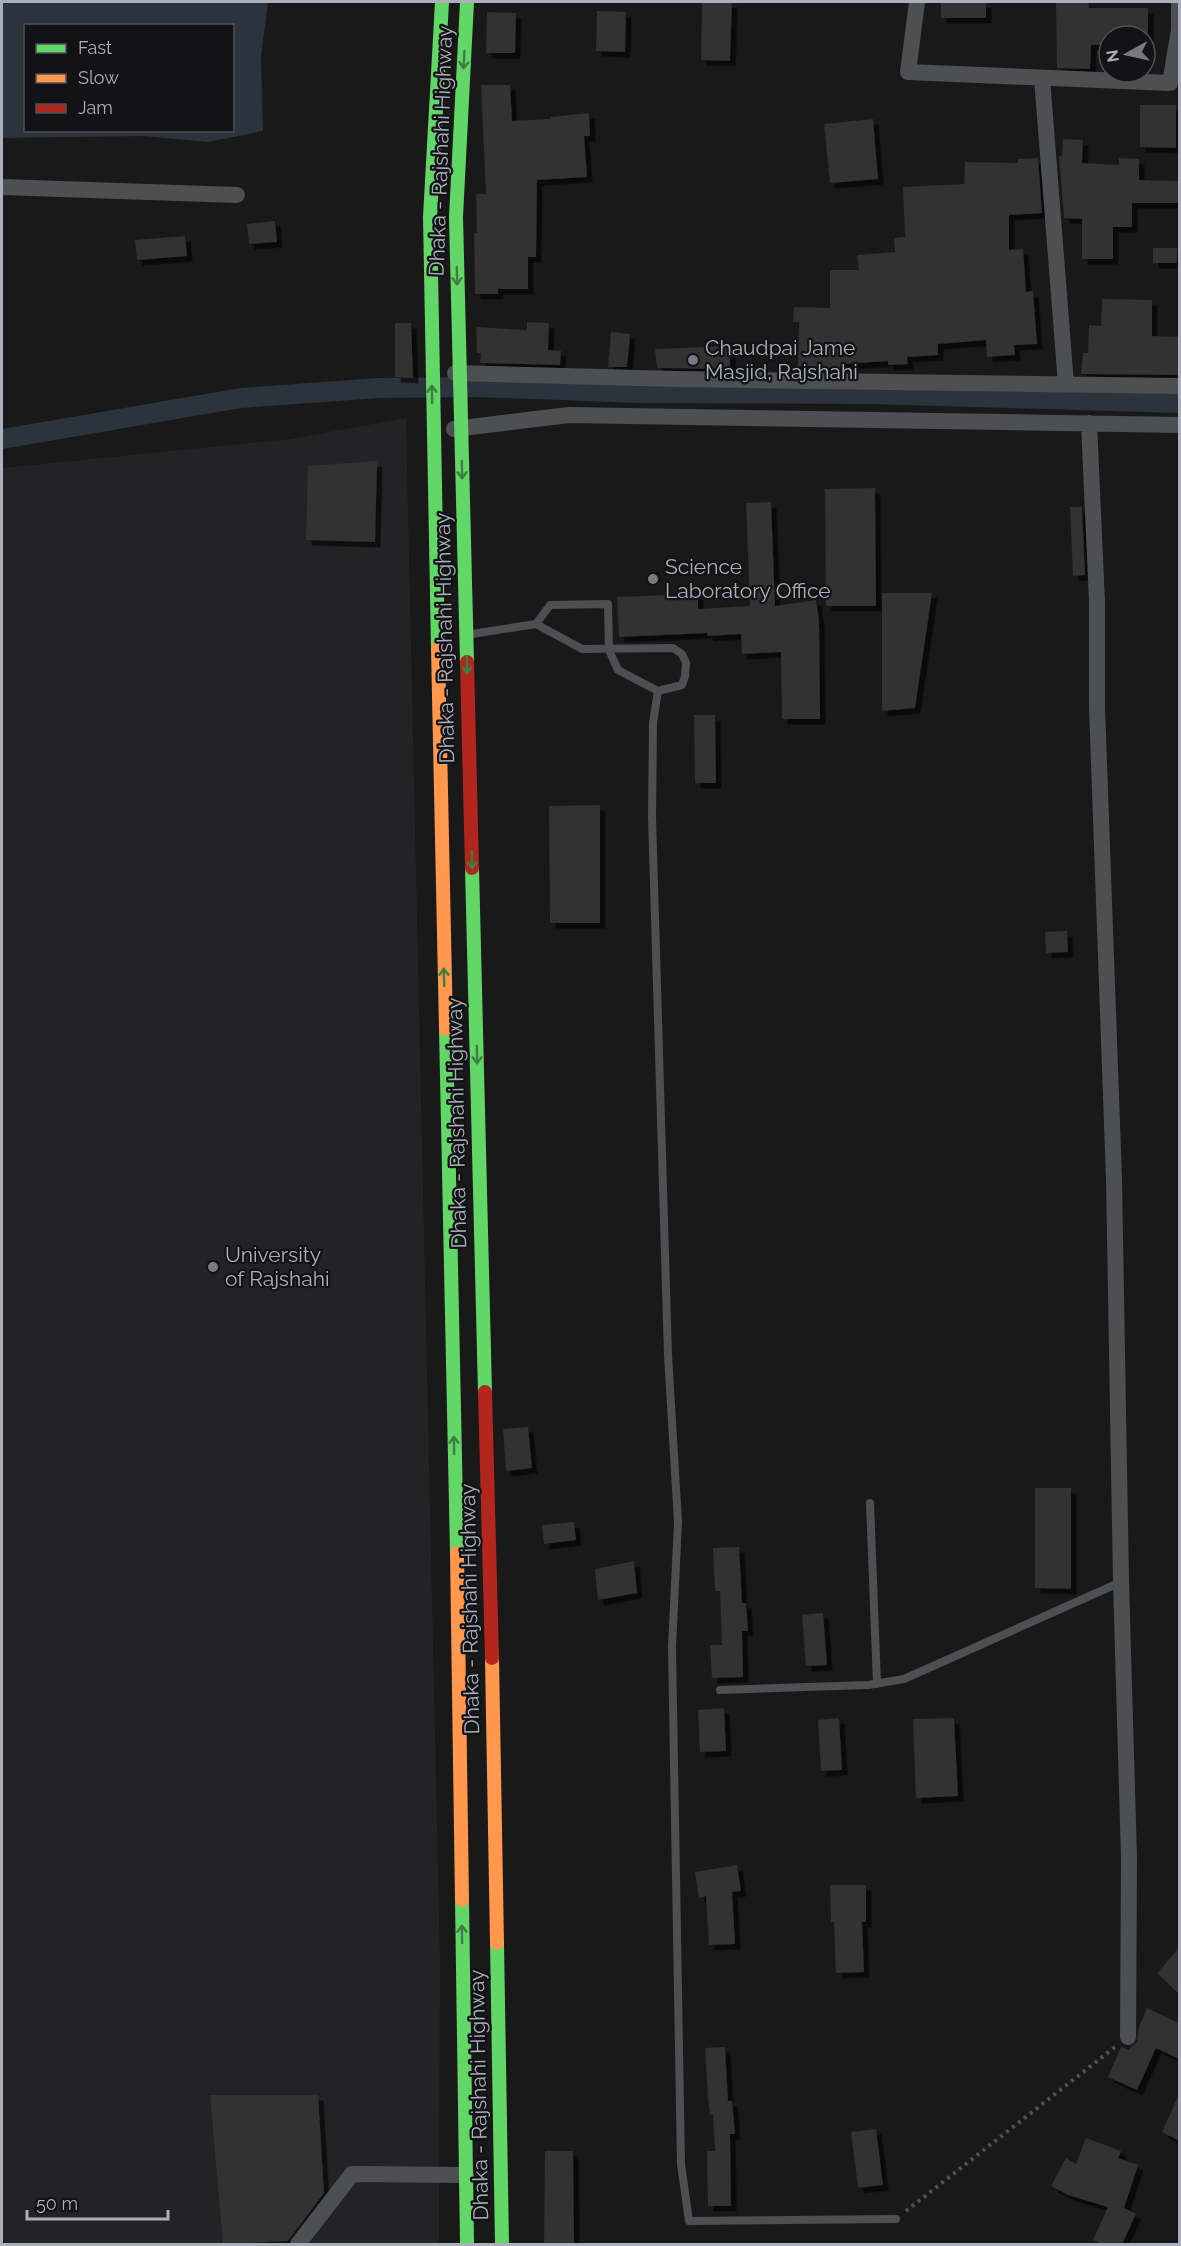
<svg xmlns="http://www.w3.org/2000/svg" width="1181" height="2246" font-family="Raleway,sans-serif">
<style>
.built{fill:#232326}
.water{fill:#2b343d;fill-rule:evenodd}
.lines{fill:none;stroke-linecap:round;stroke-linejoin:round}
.canal{stroke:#2b343d;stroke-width:20}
.building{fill:#313132;filter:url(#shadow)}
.path{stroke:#4f5054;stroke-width:4;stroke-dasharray:3 4.5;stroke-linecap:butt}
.lane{stroke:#4d4f53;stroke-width:8}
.street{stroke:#4d4f53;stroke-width:16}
.fast{stroke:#63d668;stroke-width:14}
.slow{stroke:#ff974d;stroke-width:14}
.jam{stroke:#b3261e;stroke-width:14}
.oneway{stroke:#3f7e43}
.poi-dot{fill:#777a83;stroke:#131316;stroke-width:2}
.labels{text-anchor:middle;stroke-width:4.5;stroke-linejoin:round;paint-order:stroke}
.street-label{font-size:21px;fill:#aaafbb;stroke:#131316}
.poi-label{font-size:21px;fill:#aaafbb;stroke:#131316;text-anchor:start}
</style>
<defs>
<filter id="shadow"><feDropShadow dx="5.5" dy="5.5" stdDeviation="0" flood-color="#0009"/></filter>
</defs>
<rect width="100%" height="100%" fill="#19191a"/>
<path class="built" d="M406 418 440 1962 439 2244H2V468L291 439Z"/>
<path class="water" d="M2 2H268L261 57 263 131 208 142 143 136 2 138ZM26 26H232V130H26Z"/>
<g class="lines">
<path class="canal" d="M2 439 241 398 379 388 478 387 639 393 871 394 1180 403"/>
</g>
<path class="building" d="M702 2H732L730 61 701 60Z
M941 2H986V18H941Z
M1056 2H1088L1089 8H1148V36H1109V45H1091L1090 69 1057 68Z
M597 11 626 12 625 52 596 51Z
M487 12 516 13 515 53H486Z
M481 85H510L512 121 550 119V117L589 113 590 136H584L587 177 537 180 536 257H528V289H498V294H475L474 233H477L476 194H486Z
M1140 105H1176V148L1140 147Z
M873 119 878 179 830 183 824 124Z
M1063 139 1083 140 1082 163 1119 165V158L1139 159V180L1179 181V203H1132V227H1113V259H1082V219L1064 218 1059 156H1062Z
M1038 158 1042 213 1009 215V250L1023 249 1026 292 1033 291 1037 344 1014 345 1015 355 987 357 986 340 938 344V355L907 357 908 364 888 365V361L844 364V371L812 370V366H798L799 322H793L794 307 830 308V270H859L857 255 895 252 894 238 905 237 903 187 964 184 965 162 1018 163V159Z
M275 221 277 242 249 244 247 224Z
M185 236 187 256 137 260 135 240Z
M1153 248H1177V263H1153Z
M1102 299 1152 300V336L1179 337V375L1081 374 1083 353H1088L1089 325 1101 326Z
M527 322 549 323 548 350 561 351 560 365 480 363 481 353H477L476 327 527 330Z
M395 323H411L413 378 395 377Z
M611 332 630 334 627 367H608Z
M730 346V369L657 368 655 349Z
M377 461 375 542 306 540 308 466Z
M875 488 876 606H826L825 489Z
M771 502 775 606 816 600 819 620 820 719H782L781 652 742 654 741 634 708 636 707 633 619 637 617 597 698 594V609L750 606 746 503Z
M1070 507H1082L1085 575 1073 576Z
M882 593H932L915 708 882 711Z
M694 715H715L716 783H695Z
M600 805V923H550L549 806Z
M1067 931 1068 952 1046 953 1045 932Z
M528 1427 532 1468 506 1471 503 1429Z
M1035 1488H1071V1589L1035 1588Z
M574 1522 576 1540 544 1544 542 1525Z
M739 1547 742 1603H746L748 1631H742L743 1677 712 1678 710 1645H722L720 1591H715L713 1548Z
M634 1561 637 1593 598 1600 595 1569Z
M823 1613 827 1665 806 1666 802 1615Z
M724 1708 726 1751 700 1752 698 1710Z
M839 1718 842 1770 821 1771 818 1720Z
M954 1718 958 1796 916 1798 913 1719Z
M737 1865 741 1891 732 1892 735 1944 709 1945 706 1896 699 1898 695 1872Z
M830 1885H866V1922H862L864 1972 836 1973 834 1922H831Z
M1179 1948V1994L1157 1973Z
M1147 2008 1179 2023V2059L1156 2048 1137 2090 1108 2077 1121 2047 1128 2050 1137 2042 1139 2027Z
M725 2047 728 2101H732L735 2134H730L731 2206H708L707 2151H715L713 2114 710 2115 708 2099 705 2048Z
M1179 2094V2141L1162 2132Z
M210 2095H318L324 2193 288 2241 223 2244Z
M876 2129 883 2185 858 2188 851 2132Z
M1086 2138 1121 2151 1118 2158 1138 2165 1124 2208 1136 2214 1122 2244H1102L1093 2240 1108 2207 1068 2195 1051 2186 1066 2158 1076 2164Z
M545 2151H573L574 2244H544Z"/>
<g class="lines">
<path class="path" d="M906 2211 1115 2047"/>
<path class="lane" d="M472 634 536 624 582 649 673 648 682 654 686 663 685 676 682 685 658 691 618 670 609 650 608 604 550 605 536 624
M658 691 653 723 652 817 668 1355 678 1522 672 1647 681 2164 689 2221 896 2219
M870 1503 877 1684
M720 1690 868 1685 904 1679 1121 1582"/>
<path class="street" d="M917 2 908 72 1170 83 1179 30V2
M1042 78 1066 384
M2 187 237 195
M455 373 677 379 1180 386
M1089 423 1097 602V707L1114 1179 1121 1582 1129 1858 1128 2037
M454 429 569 415 1180 425
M298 2244 352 2174 466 2175"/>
<path class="fast" d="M467 2 456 217 467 662
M438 648 430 217 442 2
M472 868 485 1392
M446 1029 457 1553
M462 1900 467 2244
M497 1943 502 2244"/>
<path class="slow" d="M438 648 446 1029
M457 1553 462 1900
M492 1658 497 1943"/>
<path class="jam" d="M467 662 472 868
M485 1392 492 1658"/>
</g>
<defs><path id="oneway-shaft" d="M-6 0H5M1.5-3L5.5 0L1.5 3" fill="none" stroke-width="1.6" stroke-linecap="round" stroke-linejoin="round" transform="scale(1.5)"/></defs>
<g class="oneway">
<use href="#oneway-shaft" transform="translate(464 60) rotate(93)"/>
<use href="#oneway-shaft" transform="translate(457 276) rotate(89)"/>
<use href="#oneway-shaft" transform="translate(432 394) rotate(-91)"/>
<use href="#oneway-shaft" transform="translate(462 470) rotate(89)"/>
<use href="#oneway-shaft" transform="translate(467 665) rotate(89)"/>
<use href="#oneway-shaft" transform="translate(472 860) rotate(89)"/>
<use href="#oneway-shaft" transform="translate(444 977) rotate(-91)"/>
<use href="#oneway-shaft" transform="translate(477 1055) rotate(89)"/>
<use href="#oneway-shaft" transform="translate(454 1445) rotate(-91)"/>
<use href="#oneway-shaft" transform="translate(462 1934) rotate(-91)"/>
</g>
<g class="poi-dot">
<circle cx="693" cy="360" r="6"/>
<circle cx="653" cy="579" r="6"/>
<circle cx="213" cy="1267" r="6"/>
</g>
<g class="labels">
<g class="street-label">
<text transform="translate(441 151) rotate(-88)" y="7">Dhaka - Rajshahi Highway</text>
<text transform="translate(445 638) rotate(-91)" y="7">Dhaka - Rajshahi Highway</text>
<text transform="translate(457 1123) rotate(-91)" y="7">Dhaka - Rajshahi Highway</text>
<text transform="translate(470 1609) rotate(-91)" y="7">Dhaka - Rajshahi Highway</text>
<text transform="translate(479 2095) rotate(-91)" y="7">Dhaka - Rajshahi Highway</text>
</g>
<g class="poi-label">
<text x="705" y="355">Chaudpai Jame<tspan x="705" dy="24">Masjid, Rajshahi</tspan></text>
<text x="665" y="574">Science<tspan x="665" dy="24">Laboratory Office</tspan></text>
<text x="225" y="1262">University<tspan x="225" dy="24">of Rajshahi</tspan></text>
</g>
</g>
<rect width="1181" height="2246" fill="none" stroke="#aaafbb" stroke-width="6"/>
<rect x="24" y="24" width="210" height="108" fill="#131316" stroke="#4f5158" stroke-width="1.5"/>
<rect x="36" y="44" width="30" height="9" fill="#63d668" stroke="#4f5158" stroke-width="1.5"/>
<text x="78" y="54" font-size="18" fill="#aaafbb">Fast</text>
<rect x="36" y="74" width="30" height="9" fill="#ff974d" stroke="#4f5158" stroke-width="1.5"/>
<text x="78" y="84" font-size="18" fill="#aaafbb">Slow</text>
<rect x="36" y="104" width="30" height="9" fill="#b3261e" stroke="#4f5158" stroke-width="1.5"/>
<text x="78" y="114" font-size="18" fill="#aaafbb">Jam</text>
<g transform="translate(1127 54) rotate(262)"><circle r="28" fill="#131316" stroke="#4f5158" stroke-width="1.5"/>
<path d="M0-4.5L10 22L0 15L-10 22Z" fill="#777a83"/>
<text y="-9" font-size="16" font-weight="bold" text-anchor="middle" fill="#aaafbb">N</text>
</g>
<path d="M27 2210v9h141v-9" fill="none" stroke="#aaafbb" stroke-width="3"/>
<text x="36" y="2210" font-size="18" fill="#aaafbb" stroke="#131316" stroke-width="4.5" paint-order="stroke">50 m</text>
</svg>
